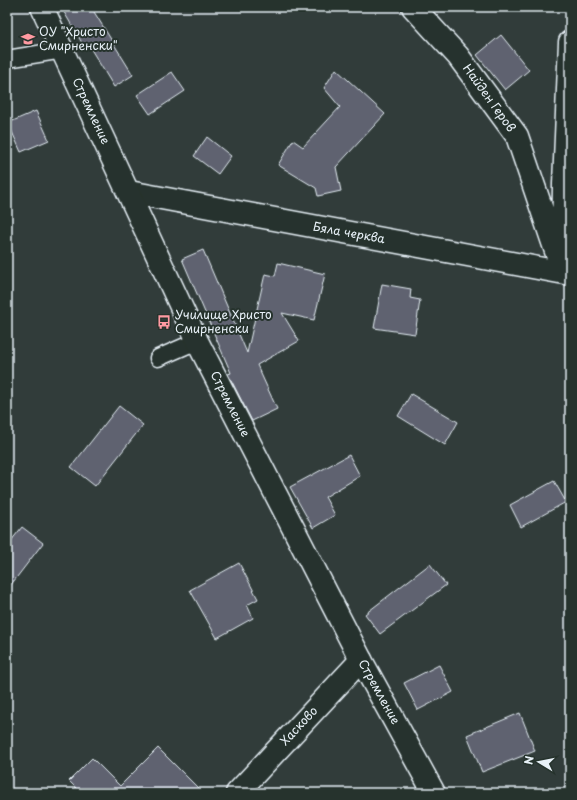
<svg xmlns="http://www.w3.org/2000/svg" width="577" height="800" font-family="'Playpen Sans',sans-serif">
<style>
.building{fill:#5f626f;stroke:#e8f1f8}
.lines{fill:none;stroke-linecap:round;stroke-linejoin:round}
.lane-casing{stroke:#e8f1f8;stroke-width:19}
.street-casing{stroke:#e8f1f8;stroke-width:25}
.secondary-casing{stroke:#e8f1f8;stroke-width:25}
.lane{stroke:#26332d;stroke-width:16}
.street{stroke:#26332d;stroke-width:22}
.secondary{stroke:#26332d;stroke-width:22}
.labels{text-anchor:middle;stroke-width:4;stroke-linejoin:round;paint-order:stroke}
.poi-label{font-size:12px;fill:#e8f1f8;stroke:#26332d;text-anchor:start}
.street-label{font-size:12px;fill:#e8f1f8;stroke:#26332d}
</style>
<rect width="100%" height="100%" fill="#313c3a"/>
<filter id="ink" filterUnits="userSpaceOnUse"><feTurbulence type="fractalNoise" baseFrequency=".025" numOctaves="2"/><feDisplacementMap in="SourceGraphic" scale="8" xChannelSelector="R" yChannelSelector="G"/><feConvolveMatrix kernelMatrix="1 2 1 2 8 2 1 2 1" color-interpolation-filters="sRGB"/></filter>
<g filter="url(#ink)">
<path class="building" d="M61 7H91L133 75 114 87 89 46 85 48Z
M501 35 529 70 505 90 477 55Z
M336 69 385 114 336 167 341 191 318 196 316 188 278 165 293 140 303 147 340 107 324 88Z
M172 72 185 91 150 114 137 95Z
M36 111 49 140 21 152 8 123Z
M207 137 231 156 218 174 194 156Z
M203 250 247 353 265 274 275 276 278 263 325 274 314 320 282 313 299 341 257 365 277 409 252 421 228 374 231 373 182 259Z
M382 284 411 289 410 298 420 300 415 334 374 328Z
M411 394 458 422 445 445 398 416Z
M119 406 143 425 95 486 71 467Z
M349 455 360 476 325 497 335 515 313 528 290 487Z
M554 481 566 502 521 527 510 505Z
M22 527 43 543 7 590V546Z
M239 563 258 599 247 605 253 618 217 638 190 590Z
M430 564 446 585 380 634 365 614Z
M439 665 453 692 418 710 404 683Z
M520 713 535 751 482 772 467 735Z
M158 748 203 793H81L69 781 92 758 120 786Z"/>
<g class="lines">
<defs>
<path id="lane" d="M7 59 63 50
M158 358 197 341"/>
<path id="street" d="M413 7 458 56 517 136 563 272
M129 192 570 274
M563 254 564 184 570 42
M237 793 361 660"/>
<path id="secondary" d="M42 7 197 341 361 660 434 793"/>
</defs>
<use href="#lane" class="lane-casing"/>
<use href="#street" class="street-casing"/>
<use href="#secondary" class="secondary-casing"/>
<use href="#lane" class="lane"/>
<use href="#street" class="street"/>
<use href="#secondary" class="secondary"/>
</g>
</g>
<defs>
<symbol id="school-bare" viewBox="-9 -9 18 18"><path d="M0-5L7-2L0 1L-7-2ZM-4 1L0 2.5L4 1V4Q0 6-4 4Z" fill="#ff9aa2" stroke="#26332d" stroke-width="2.5" paint-order="stroke"/></symbol>
<symbol id="bus-bare" viewBox="-9 -9 18 18"><path d="M-5-6H5V4H4V6H2V4H-2V6H-4V4H-5ZM-3.5-4V0h7V-4ZM-3.5 1.2v1.5H-2V1.2ZM2 1.2v1.5H3.5V1.2Z" fill="#ff9aa2" stroke="#26332d" stroke-width="2.5" paint-order="stroke"/></symbol>
</defs>
<g fill-rule="evenodd">
<use href="#school-bare" x="18" y="29" width="20" height="20"/>
<use href="#bus-bare" x="154" y="312" width="20" height="20"/>
</g>
<g class="labels">
<g class="poi-label">
<text x="39" y="36">ОУ "Христо<tspan x="39" dy="14">Смирненски"</tspan></text>
<text x="175" y="319">Училище Христо<tspan x="175" dy="14">Смирненски</tspan></text>
</g>
<g class="street-label">
<text transform="translate(489 98) rotate(54)" y="4">Найден Геров</text>
<text transform="translate(91 111) rotate(65)" y="4">Стремление</text>
<text transform="translate(349 233) rotate(10)" y="4">Бяла черква</text>
<text transform="translate(230 404) rotate(63)" y="4">Стремление</text>
<text transform="translate(379 692) rotate(61)" y="4">Стремление</text>
<text transform="translate(299 726) rotate(-47)" y="4">Хасково</text>
</g>
</g>
<rect width="577" height="800" fill="none" stroke="#26332d" stroke-width="24"/>
<rect x="12" y="12" width="553" height="776" fill="none" stroke="#e8f1f8" stroke-width="1.5" filter="url(#ink)"/>
<g transform="translate(539 762) rotate(280)" stroke="#26332d" stroke-width="3" paint-order="stroke">
<path d="M0-3L7 15L0 10L-7 15Z" fill="#e8f1f8"/>
<text y="-6" font-size="11" font-weight="bold" text-anchor="middle" fill="#e8f1f8">N</text>
</g>
</svg>
